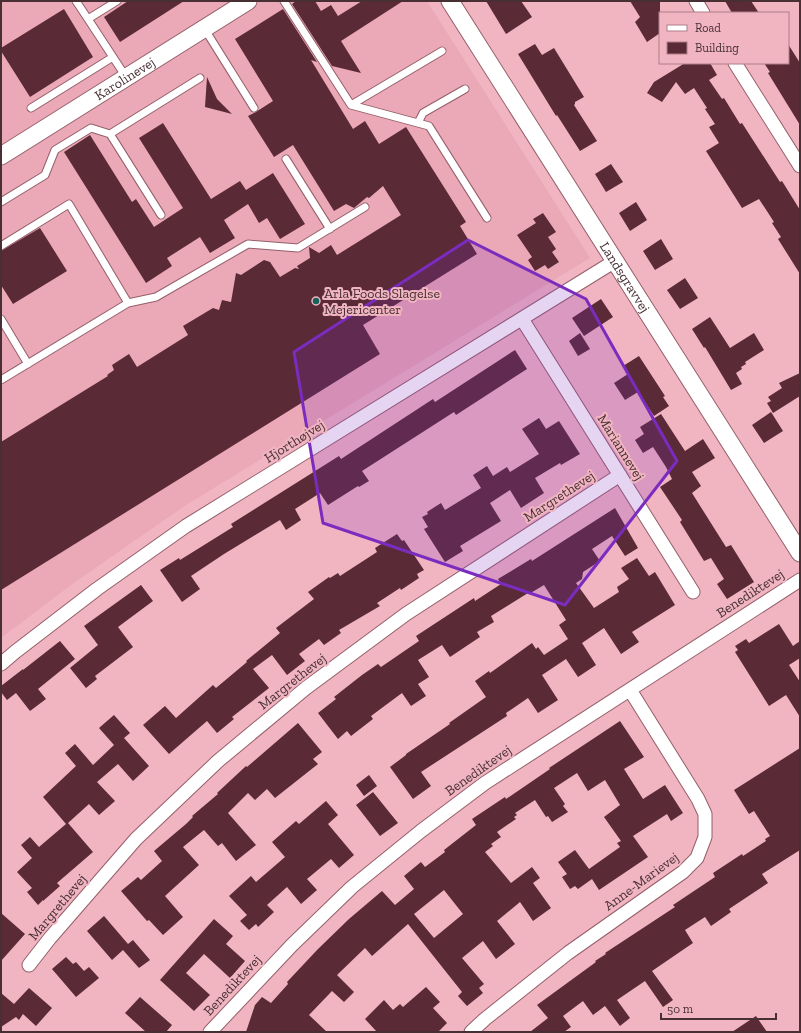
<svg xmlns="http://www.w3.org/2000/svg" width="801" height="1033" font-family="'Zilla Slab',serif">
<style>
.built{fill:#eba8b6}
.building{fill:#5a2a36;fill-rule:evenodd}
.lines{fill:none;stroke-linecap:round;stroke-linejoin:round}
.service-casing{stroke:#945f6a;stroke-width:9}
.minor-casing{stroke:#945f6a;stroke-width:15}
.tertiary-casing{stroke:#945f6a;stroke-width:19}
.service{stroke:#fff;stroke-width:7}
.minor{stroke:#fff;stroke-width:13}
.tertiary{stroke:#fff;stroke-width:17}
.marked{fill:#7b2cbf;fill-opacity:0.2;stroke:#7b2cbf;stroke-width:3;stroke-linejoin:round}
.poi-dot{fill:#17635b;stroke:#f1b5c1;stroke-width:1.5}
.labels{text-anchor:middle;stroke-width:4;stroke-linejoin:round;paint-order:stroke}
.street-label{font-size:14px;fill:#472f34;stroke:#f1b5c1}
.poi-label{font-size:14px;fill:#472f34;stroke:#f1b5c1;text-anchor:start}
</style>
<rect width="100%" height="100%" fill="#f1b5c1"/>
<path class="built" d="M1 1H427L590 258 186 505 75 582 1 638Z"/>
<path class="building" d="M128 1H184L120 42 104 17Z
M296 1H315L321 11 331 5 338 16 362 1H403L341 41 361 73 332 66 292 4Z
M486 1H521L532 17 506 34Z
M630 1H660V33L647 42 635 22 640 17Z
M725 1H751L759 13H732Z
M64 9 93 57 30 97 1 51V48Z
M283 9 317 62 311 60 353 129 365 121 379 144 406 127 466 222 460 226 477 254 363 325 380 354 1 590V442L108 376 107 375 114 370 112 365 129 354 137 367 188 335 183 326 213 308 219 310 222 300 231 302 236 273 241 275 264 260 270 262 280 277 295 268 299 269 297 266 310 258 309 247 319 253 331 245 337 255 401 215 383 186 369 198 367 197 354 208 346 204 334 211 293 145 274 157 248 116 256 112 259 110 273 101 235 39Z
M535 44 542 55 554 48 584 97 575 102V104L574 105 597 141 580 151 557 115 556 116 518 54Z
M788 44 800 63V125L768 73 770 72 764 63H788Z
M685 63H710L717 75 709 80 722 99 724 98 740 124 742 123 780 182 782 181 800 210V274L778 239 781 237 772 223 774 222 759 199 742 208 706 151 719 143 709 127 715 124 705 109 707 108 694 88 685 94 676 82 662 102 647 93 654 82Z
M207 77 217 99 232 114 205 107Z
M163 123 211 199 240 181 246 190 273 173 305 224 280 239 267 218 259 223 248 204 224 220 235 238 210 253 200 237 167 258 172 266 146 283 64 152 90 135 132 202 136 199 154 227 183 208 139 138Z
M611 164 623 182 606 192 595 174Z
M636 202 647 220 630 231 619 213Z
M543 213 556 232 548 237 556 249 552 252 559 262 548 269 545 265 535 271 528 260 532 257 517 235 536 223 533 219Z
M40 228 67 271 13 304 1 285V251Z
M661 239 673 259 655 270 643 251Z
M685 278 698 298 680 309 667 290Z
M601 299 613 317 584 336 572 318Z
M710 317 730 348 754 333 764 350 745 362 746 364 741 367 742 369 736 373 742 384 731 390 705 347 704 348 692 329Z
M580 333 590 349 578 356 569 341Z
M515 350 527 369 456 415 454 412 362 471 369 481 359 487 358 486 328 505 320 493 295 509 301 520 286 530 280 520 224 554 191 576 200 589 182 602 160 570 179 558 180 560 233 527 231 524 339 456 341 459 433 399 435 402Z
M639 356 665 396 663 397 669 406 654 416 638 392 625 400 614 383 628 374 623 366Z
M800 373V396L773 413 767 403 771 401 768 397 782 388 779 383Z
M771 412 783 431 764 443 752 425Z
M661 414 685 451 703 439 715 458 692 472 701 486 692 493 726 547 731 545 754 582 727 599 717 584 724 579 711 558 704 561 680 522 682 520 660 487 672 479 666 467 653 447 643 453 635 440 644 434 640 427Z
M539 418 546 429 559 421 580 454 561 465 560 463 535 478 544 493 521 508 510 490 490 503 501 521 460 546 463 551 445 562 424 529 428 527 422 517 428 514 427 512 441 503 445 510 481 488 473 475 487 466 493 476 507 467 510 472 539 454 522 429Z
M615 508 638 548 625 556 612 536 592 549 600 561 583 572 582 579 576 583 594 608 619 592 617 587 629 579 621 568 637 558 649 576 655 572 675 605 632 632 639 642 621 654 604 628 582 643 596 665 578 677 566 659 542 675 558 700 538 713 528 698 506 713 507 716 421 772 431 786 413 799 390 767 406 755V754L450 724 449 723 486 697 475 681 489 671 490 673 532 643 536 649 538 647 544 655 568 639 559 625 566 620 544 585 529 594 528 593 491 616 494 622 477 632 480 637 450 657 442 645 418 660 429 677 418 684 426 696 411 706 402 693 371 716 373 719 351 736 347 731 338 739 318 713 336 699 334 697 362 675 378 664 381 667 419 641 416 636 474 598 475 601 501 584 498 579 531 559 532 561Z
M397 534 402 541 404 540 424 570 417 574 419 578 401 590 400 588 377 603 380 606 339 630 341 633 324 645 319 639 299 654 305 661 287 675 272 655 253 669 269 688 232 717 234 719 217 733 207 721 169 754 143 725 165 706 176 718 213 685 216 688 247 662 246 661 280 633 276 628 314 599 308 592 329 577 330 578 338 573 340 576 377 552 375 548Z
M141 585 153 601 118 627 133 647 95 676 97 679 86 688 70 668 98 645 84 626Z
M779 624 793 646 800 641V658L789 665 800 682V717L786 695 769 706 735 652 738 650 735 646 746 639 749 643Z
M60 641 75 659 38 689 46 699 30 711 16 693 7 700 1 692V686L23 669V670Z
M114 715 130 733 124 738 149 766 133 781 118 764 97 782 115 801 99 815 89 804 68 823 93 852 57 883 60 886 43 901V900L38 905 27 892 32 888 17 872 32 858 21 845 30 837 39 847 66 824 43 797 76 766 65 753 75 744 93 765 114 745 99 728Z
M620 721 644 757 624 769 643 799 665 785 683 813 671 821 667 814 633 836 648 857 599 890 592 879 578 889 575 886 570 889 562 877 567 874 558 862 575 850 589 869 620 847 617 843 621 841 604 817 620 805 605 780 588 791 577 773 554 788 565 804 563 806 568 812 552 822 548 816 546 817 535 800 515 813 517 815 514 817 516 819 497 832 501 837 491 844 493 846 485 852 511 883 532 867 540 878 533 883 551 908 533 921 520 902 497 921 515 944 496 959 483 941 462 958 484 984 479 988 483 993 467 1006 458 996 462 992 408 924 372 956 365 948 337 975 354 992 344 1002 332 991 309 1015 327 1032H246L255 1005 262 997 271 1003 288 984 287 982 318 949 349 919 382 891 395 905 414 889 404 876 421 862 425 867 445 852 444 850 476 825 472 819 505 797 506 799 550 769 549 768ZM444 890 463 914 434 938 414 914Z
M298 723 322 752 313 759 318 764 275 798 267 789 255 800 248 793 228 813 256 845 236 861 222 843 218 846 204 830 183 847 199 865 165 896 183 917 163 935 149 920 147 921 121 891 138 877 141 880 162 861 154 851 186 824 193 817 192 816 218 794 217 793 246 766 247 767Z
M800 748V850L762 874 768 883 729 909 731 912 711 926 705 917 685 930 693 943 652 971 673 1000 663 1007 645 981 617 1000 630 1018 620 1026 605 1006 593 1015 583 1001 563 1016 571 1027 564 1032H530L548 1018 537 1005 596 962 595 961 606 954 605 953 675 907 673 905 715 877 713 873 742 854 743 856 766 841 765 839 770 836 754 811 749 814 734 790Z
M369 775 377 786 364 796 356 785Z
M373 792 398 823 380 836 356 805Z
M326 801 338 815 328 824 354 855 339 868 331 859 307 879 317 890 301 904 287 887 267 905 274 912 258 927 256 924 249 930 240 921 247 915 229 896 251 876 256 882 285 857 272 842 296 821 299 824Z
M1 913 25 934 1 961Z
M104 916 128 944 133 940 150 960 139 968 123 950 112 960 87 931Z
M214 919 233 936 226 944 245 961 230 978 204 954 186 973 210 995 194 1011 160 980Z
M66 957 73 964 76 962 84 971 89 967 99 978 76 997 52 969Z
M426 987 440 1002 433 1008 447 1023 438 1032H377L365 1019 384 1000 393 1010 400 1004 403 1007Z
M29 988 52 1008 36 1026 23 1014 19 1020 16 1017 1 1027V993L14 1004Z
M140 997 172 1025 166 1032H146L125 1013Z
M756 1016 767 1032H732Z"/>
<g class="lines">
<defs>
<path id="service" d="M76 1 88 19
M117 1 88 19 126 77
M284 1 351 105 429 126 487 218
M204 28 254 108
M351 105 442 51
M31 108 113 57
M418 123 423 113 465 89
M110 134 161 215
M286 159 330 229
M1 202 45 175 55 150 91 128 110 134 200 78
M1 246 69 204 128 303
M1 319 28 364
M1 380 128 303 156 297 248 244 298 248 365 207"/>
<path id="minor" d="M696 1 703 13
M735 63 800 166
M522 319 693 592
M1 664 15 652 97 589 186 526 615 261
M29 965 50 938 136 839 218 761 306 688 406 614 620 475
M210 1032 292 945 352 887 421 831 485 783 800 580
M471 1032 485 1019 568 953 683 872 697 858 705 837V814L698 799 630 690"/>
<g id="tertiary">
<path id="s1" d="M450 1 800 553"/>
<path id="s2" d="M1 156 248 1"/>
</g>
</defs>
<use href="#service" class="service-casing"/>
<use href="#minor" class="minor-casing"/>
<use href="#tertiary" class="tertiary-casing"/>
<use href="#service" class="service"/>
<use href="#minor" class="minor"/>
<use href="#tertiary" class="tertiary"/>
</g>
<path class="marked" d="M468 240 586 299 677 461 565 605 323 523 294 352Z"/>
<circle class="poi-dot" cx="316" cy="301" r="4"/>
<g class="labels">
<g class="street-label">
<text dy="5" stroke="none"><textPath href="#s2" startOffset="146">Karolinevej</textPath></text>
<text dy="5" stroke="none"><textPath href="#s1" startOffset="327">Landsgravvej</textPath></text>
<text transform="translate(294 441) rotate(-32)" y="5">Hjorthøjvej</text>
<text transform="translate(621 447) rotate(58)" y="5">Mariannevej</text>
<text transform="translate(559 496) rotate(-33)" y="5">Margrethevej</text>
<text transform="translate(750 593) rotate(-33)" y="5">Benediktevej</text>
<text transform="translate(292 681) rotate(-38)" y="5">Margrethevej</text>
<text transform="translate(478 770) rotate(-35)" y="5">Benediktevej</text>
<text transform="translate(641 881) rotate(-36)" y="5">Anne-Marievej</text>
<text transform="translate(57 907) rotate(-50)" y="5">Margrethevej</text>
<text transform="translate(232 985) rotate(-47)" y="5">Benediktevej</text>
</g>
<g class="poi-label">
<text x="324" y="298">Arla Foods Slagelse<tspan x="324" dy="16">Mejericenter</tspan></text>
</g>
</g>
<rect width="801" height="1033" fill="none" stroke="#472f34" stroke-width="4"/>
<rect x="659" y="12" width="130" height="52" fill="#f1b5c1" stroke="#ad7f89"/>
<rect x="667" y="25" width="20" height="6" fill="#ffffff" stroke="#ad7f89"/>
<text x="695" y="32" font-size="12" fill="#472f34">Road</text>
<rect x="667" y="42" width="20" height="12" fill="#5a2a36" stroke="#ad7f89"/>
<text x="695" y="52" font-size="12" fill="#472f34">Building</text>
<path d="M661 1013v6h115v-6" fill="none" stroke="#472f34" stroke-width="2"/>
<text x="667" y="1013" font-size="12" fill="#472f34" stroke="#f1b5c1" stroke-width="3" paint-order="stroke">50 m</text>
</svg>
